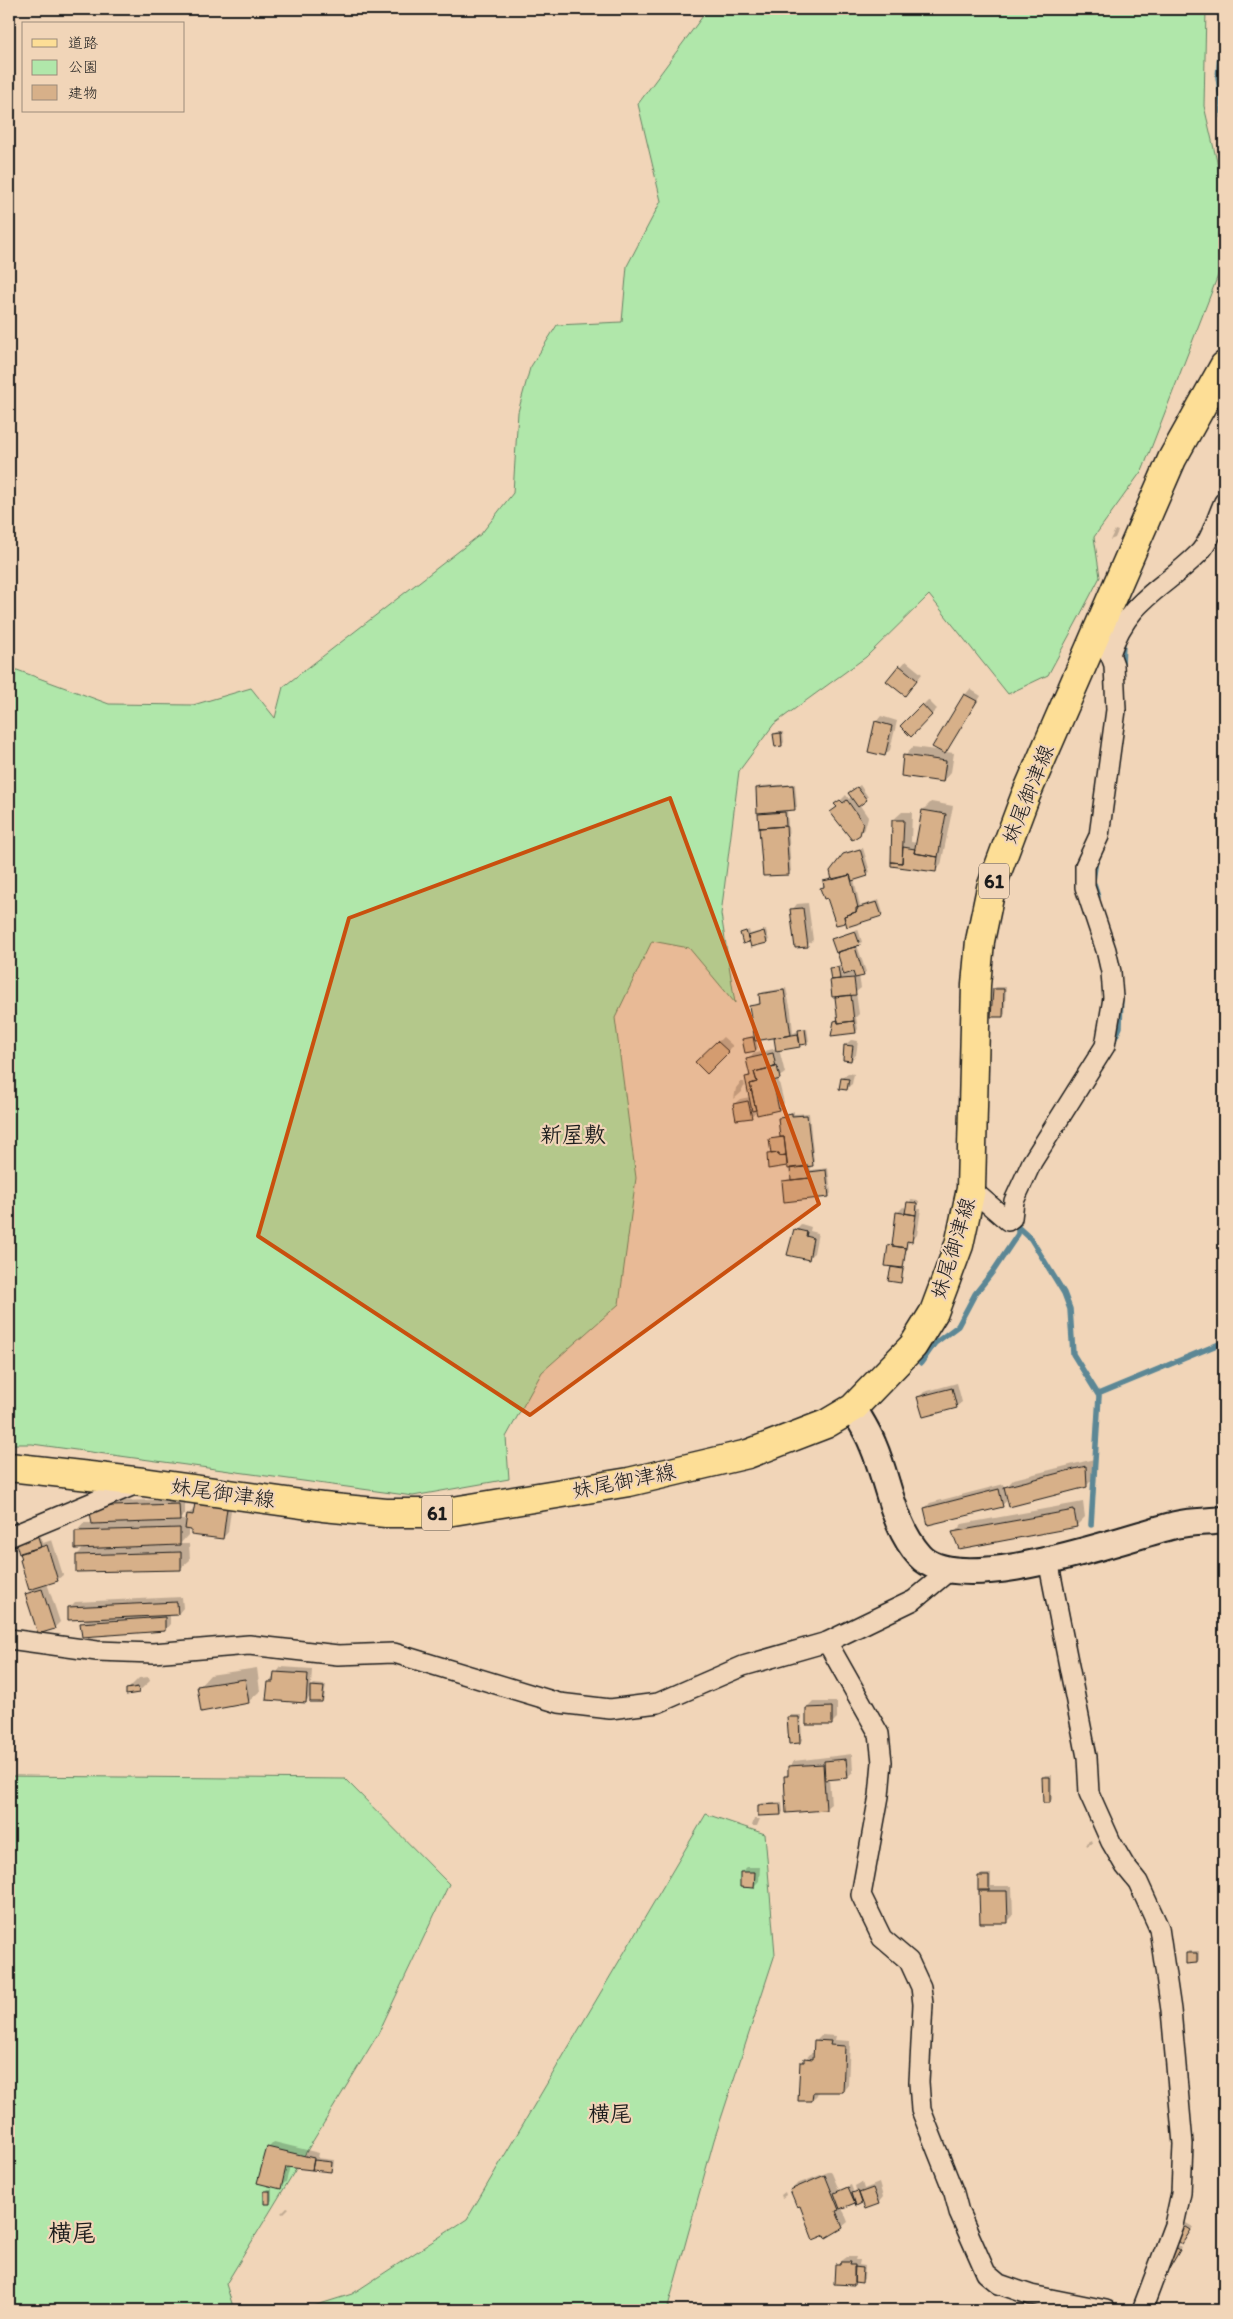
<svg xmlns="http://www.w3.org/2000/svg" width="1233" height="2319" font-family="Itim,'Klee One',sans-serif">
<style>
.green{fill:#b0e7aa;stroke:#668263}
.shadow{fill:#0003}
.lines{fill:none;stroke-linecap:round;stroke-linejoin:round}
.stream{stroke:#5b8795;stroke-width:5.5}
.building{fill:#d7b089;stroke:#1c1c1c}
.street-casing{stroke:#1c1c1c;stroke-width:22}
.secondary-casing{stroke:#1c1c1c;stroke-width:30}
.primary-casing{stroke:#1c1c1c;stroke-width:31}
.street{stroke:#f1d5b8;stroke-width:19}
.secondary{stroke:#f1d5b8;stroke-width:26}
.primary{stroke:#fdde96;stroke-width:28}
.marked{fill:#c9500e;fill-opacity:0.2;stroke:#c9500e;stroke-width:4;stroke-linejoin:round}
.labels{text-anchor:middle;stroke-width:4.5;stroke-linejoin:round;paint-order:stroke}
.shield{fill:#f1d5b8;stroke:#5c544b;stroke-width:1}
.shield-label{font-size:20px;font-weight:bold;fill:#1c1c1c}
.street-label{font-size:21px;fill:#1c1c1c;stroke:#f1d5b8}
.neighbourhood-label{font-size:22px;font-weight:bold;fill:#1c1c1c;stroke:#f1d5b8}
.quarter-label{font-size:24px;font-weight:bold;fill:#1c1c1c;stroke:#f1d5b8}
</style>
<rect width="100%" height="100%" fill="#f1d5b8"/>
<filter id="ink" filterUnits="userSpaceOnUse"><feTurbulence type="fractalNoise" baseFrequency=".02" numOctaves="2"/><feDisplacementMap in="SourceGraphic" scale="10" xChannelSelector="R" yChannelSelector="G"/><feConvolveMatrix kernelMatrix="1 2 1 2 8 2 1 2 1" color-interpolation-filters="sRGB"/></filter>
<g filter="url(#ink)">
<path class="green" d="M708 9H1206L1204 106 1224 192V260L1143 469 1094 537 1100 577 1077 621 1048 675 1008 694 929 595 866 657 774 724 739 771 721 914 735 1003 689 948 652 941 615 1018 636 1178 619 1304 542 1372 506 1437 509 1479 413 1496 32 1444H9V667L109 704 193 705 251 688 275 718 283 687 481 534 513 493 518 412 530 368 557 325 622 322 627 266 661 201 638 104Z
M9 1776 345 1779 449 1884 378 2034 226 2284 234 2310H9Z
M706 1814 765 1834 775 1954 714 2140 667 2310H301L352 2294 467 2219Z"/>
<path class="shadow" d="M1115 530 1118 531 1115 538 1110 540Z
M906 661 922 674 910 689 888 680Z
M970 689 981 696 946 752 954 753 951 772 943 781 905 756 913 747 942 751 965 695Z
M928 700 937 709 911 735 902 726Z
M881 716 897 721 890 750 885 755 876 722Z
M777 732H783L784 742 782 745 774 735Z
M795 784 797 807 787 809 791 871 789 873 759 814 763 811 757 789 759 786Z
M860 785 868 797 859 804 868 817 865 828 859 834 832 812 842 799 846 795 849 799 852 796V791Z
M931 802 953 806 941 865 936 870 892 865 893 820 902 812H912L911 842 917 843 923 810Z
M863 848 870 872 854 879 860 906 879 900 883 913 881 915 836 924 828 897 822 888 825 885 824 882 833 877 847 852Z
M808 903 813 940 807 945 792 910 797 904Z
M858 929 862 942 857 945 866 972 859 976 861 988 856 992 859 1014 856 1017 858 1029 856 1032 835 1021 838 1018 831 968 841 965 842 974H845L832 939Z
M749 930 750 934 766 930 769 940 766 942 750 940 744 942 741 933Z
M996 987H1006L1005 1014 1003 1016 994 989Z
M786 988 791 1011 793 1033 807 1028 809 1041 779 1049 785 1073 778 1078 784 1103 779 1109 757 1110 751 1117 734 1104 740 1099 750 1097 746 1077 751 1073 748 1059 753 1054 777 1048 775 1036 756 1039 758 1048 755 1050 744 1039 755 1035 751 1006 762 1002 760 994 763 992Z
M723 1037 733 1046 707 1072 697 1062Z
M851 1040 858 1041 856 1055 851 1060 845 1045Z
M848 1073 854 1074 852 1084 846 1089 842 1078Z
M741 1082H744L745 1086 742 1089V1092L734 1099 736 1088Z
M794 1111V1114L809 1113 814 1162 810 1165 811 1170 828 1168 831 1193 829 1196 783 1181 792 1178 791 1168 788 1165 769 1167 768 1155 772 1152 770 1139 782 1136 780 1118Z
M911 1200 919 1201 918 1209H921L917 1235 908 1244 905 1265 908 1242 905 1241 902 1267H905L900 1282 889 1280 892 1266 889 1246 894 1244 898 1212 903 1207 907 1208Z
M801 1224 811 1227 810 1231 818 1233 814 1253 808 1258 795 1230Z
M957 1383 962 1402 956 1407 919 1397 924 1392Z
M1094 1459 1095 1477 1086 1486 1008 1500 1002 1505 925 1508 930 1503 1004 1484 1005 1488 1014 1479Z
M185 1499V1514L179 1520H187L188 1514 195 1509 196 1504 232 1503 228 1532 223 1538 188 1529V1535L180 1544H189L190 1560 181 1568 77 1555 85 1547 76 1532 84 1523H93L92 1513 118 1501Z
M1083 1502 1085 1517 1076 1526 954 1533 962 1524Z
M39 1532 43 1543 52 1540 63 1575 57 1580 47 1583 60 1622 54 1628 27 1594 31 1590 21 1561Z
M182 1597 183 1608 178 1614H170V1624L165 1630 82 1624 88 1618 69 1608 75 1602Z
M281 1667 312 1669 311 1687 314 1684 326 1685 324 1699 322 1701 311 1696 305 1702 269 1683Z
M257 1668 260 1691 248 1702 199 1687 210 1675Z
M694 1674 699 1686 690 1691 685 1680Z
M149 1677 150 1681 138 1692 127 1690 139 1678Z
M813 1702H837V1718L832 1723 807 1708Z
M791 1715H801L802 1740 800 1742 788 1718Z
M852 1754 853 1772 847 1777 829 1779 831 1804 825 1809 785 1777 789 1772V1767L794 1761Z
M1045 1775H1052V1799L1050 1802 1043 1778Z
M782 1802 783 1812 781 1814 759 1805 761 1803Z
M754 1819H760L757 1826H752Z
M1091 1840 1092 1843 1087 1846 1086 1843Z
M747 1867H760L759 1881 753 1887 741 1872Z
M982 1874H991V1886H1012L1013 1916 1007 1922 980 1892 983 1889 979 1877Z
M1189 1951H1199V1960L1196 1962 1187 1954Z
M821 2035 836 2036 835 2040 850 2041 848 2085 843 2091H818L817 2095 812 2100 802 2063 811 2053H815V2041Z
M274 2142 319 2153 318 2158 334 2160 333 2169 330 2171 290 2166 286 2182 280 2187 268 2148Z
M831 2171 839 2190 851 2185 854 2193 856 2190 855 2186 862 2182 864 2189 879 2183 883 2197 878 2203 864 2201 857 2204 856 2200 842 2207 848 2222 842 2227 800 2204 791 2190 797 2184Z
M268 2189H272V2200L270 2203 265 2192Z
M785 2192 786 2195 782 2198 781 2195Z
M287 2207 289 2208 283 2214 281 2213Z
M1186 2223 1193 2227 1185 2240 1184 2225Z
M1169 2240 1181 2247 1171 2265Z
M847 2257H856L855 2260H860L859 2265 865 2266 864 2279 861 2281H856L853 2284 836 2265Z"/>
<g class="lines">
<path class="stream" d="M1224 12 1218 77 1224 121
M1122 666 1123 643
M1096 860 1093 881 1098 897
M1114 1040 1120 1027 1121 996
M1020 1229 1031 1239 1064 1293 1070 1309 1073 1354 1099 1396 1091 1525
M921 1363 935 1343 958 1326 975 1294 994 1270 1018 1234V1218
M1098 1394 1224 1342"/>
</g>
<path class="building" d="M899 665 917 680 905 696 886 681Z
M964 694 977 701 945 754 932 747Z
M922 704 932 715 911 737 900 726Z
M875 721 892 726 885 756 868 752Z
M781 733 782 746 775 747 773 734Z
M903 755 946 761 943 782 901 776Z
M793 785 795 810 757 813 756 788Z
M857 787 867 800 858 807 848 793Z
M840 800 843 803 847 800 863 823 860 835 852 840 830 812 837 807 834 804Z
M922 810 946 814 938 857 914 853Z
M785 812 786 826 759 828 758 814Z
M892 820H904L902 863 891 862Z
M786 826 789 875 763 876 759 828Z
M903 847 915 849 914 853 938 857 936 872 891 866V862L902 863Z
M860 849 868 876 852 881 850 875 832 880 830 871 843 854Z
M850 875 858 908 856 912 844 916 845 923 836 925 827 898 824 899 820 888 824 887 823 881Z
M877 902 882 916 847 927 844 916 856 912V908Z
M803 908 808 947 795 948 790 909Z
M746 931 749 942 743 944 740 933Z
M764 931 767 943 751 947 748 936Z
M855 931 860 945 836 953 831 939Z
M855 947 864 976 855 978 853 972 844 975 837 952Z
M838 967 840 979 831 980 829 968Z
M854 978 856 995 832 997 830 980Z
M993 989H1004L1003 1017H991Z
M784 990 791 1035 755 1041 749 1006 760 1004 759 994Z
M851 995 854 1021 838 1023 835 997Z
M838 1020V1023L854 1021 856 1033 831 1036 834 1021Z
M805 1029 807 1044 800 1045 798 1030Z
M798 1034 800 1047 776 1051 774 1038Z
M753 1037 756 1051 745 1053 742 1039Z
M717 1041 729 1052 707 1074 695 1062Z
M844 1045 853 1046 851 1061 843 1060Z
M773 1053 776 1067 754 1072 757 1082 750 1084 756 1110 752 1111 745 1077 750 1076 746 1059Z
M777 1066 780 1079 773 1081 779 1110 757 1115 750 1084 757 1082 754 1072Z
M841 1078 849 1079 847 1090 839 1089Z
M748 1101 752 1118 736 1120 733 1104Z
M792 1113V1116L807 1115 813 1166 788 1169 784 1137H780L778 1118 787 1117V1114Z
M784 1137 786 1155 779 1156V1153L771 1154 769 1139Z
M779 1153V1156L786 1155 787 1166 768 1169 767 1154Z
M808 1166 810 1178 791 1180 790 1168Z
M826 1170 829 1197 784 1202 782 1181 810 1178 809 1172Z
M907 1202 917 1203 916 1215 905 1213Z
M896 1212 916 1215 912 1242 907 1241 906 1248 892 1246Z
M794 1229 807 1232 806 1236 813 1238 809 1260 787 1255Z
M888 1245 906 1248 903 1268 885 1266Z
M891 1267 903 1269 901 1283 888 1281Z
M952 1388 957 1408 923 1417 917 1397Z
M1086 1466 1087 1487 1009 1507 1004 1487Z
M999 1489 1003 1507 928 1525 924 1508Z
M195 1503 227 1508 223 1539 191 1535V1530L185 1529 187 1514 193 1515Z
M179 1504 180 1521 92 1524 90 1512 112 1506Z
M1074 1510 1077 1527 959 1549 952 1532Z
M180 1528V1545L75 1549V1531Z
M37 1533 41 1547 19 1554 15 1540Z
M47 1545 58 1581 29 1590 20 1560 22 1559 20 1553Z
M181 1552V1570L76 1572V1555Z
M42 1589 55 1629 38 1634 25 1594Z
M177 1602 178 1615 68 1620V1607Z
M165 1617V1631L82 1637 80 1623Z
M274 1672 308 1674 306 1703 266 1700 268 1682H273Z
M245 1679 249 1703 201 1712 197 1686Z
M310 1686 324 1687 322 1702H310Z
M138 1687 139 1693 126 1695V1689Z
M832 1707V1725H806V1708Z
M787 1717H799L800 1743 789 1744Z
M846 1759 848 1778 825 1780 824 1761Z
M823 1764 826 1810 786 1813 784 1776H788V1766Z
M1042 1777H1050V1803H1043Z
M780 1804 781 1815 758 1816V1805Z
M740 1872H755L754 1888 740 1887Z
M978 1876H989V1890H978Z
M979 1891H1007L1008 1923H980Z
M1186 1953H1197V1963L1186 1964Z
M814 2040 831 2041 830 2045 845 2046 843 2092H813L812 2101H798L800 2062H804V2058L813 2059Z
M267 2147 314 2158 312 2170 286 2167 281 2189 257 2183Z
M314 2160 332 2162 331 2172 312 2170Z
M825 2175 839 2210 836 2211 843 2228 826 2238 825 2235 813 2240 800 2206 797 2207 790 2190Z
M848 2187 855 2203 840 2209 834 2193Z
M873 2188 879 2204 865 2209 859 2193Z
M264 2191H270V2204H264Z
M858 2191 862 2203 856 2206 852 2193Z
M1183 2225 1191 2230 1182 2244 1174 2238Z
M1166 2241 1180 2250 1169 2269 1154 2260Z
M840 2262H851L850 2265H855L854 2285 834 2284 835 2264H840Z
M854 2267 863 2268 862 2283 854 2282Z"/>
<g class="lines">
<defs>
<path id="street" d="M1110 654C1128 599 1161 591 1198 554 1211 541 1216 519 1224 502
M971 1189 1008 1221 1012 1218 1014 1201 1032 1162 1105 1046 1113 998 1111 972 1106 950 1085 887V866L1099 836 1116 710 1114 665 1110 654 1094 639
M9 1537 139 1483
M1048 1560 1087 1757 1089 1793 1111 1842 1125 1866 1138 1882 1159 1928 1171 2010 1183 2144 1181 2193 1174 2225 1142 2310
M9 1639 97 1651 153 1653 249 1645 338 1655 394 1653 559 1703 610 1709 658 1703 743 1666 827 1642 914 1600 950 1570
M827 1642 879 1734 882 1762 879 1796 861 1895 882 1938 909 1961 921 1987 923 2004 919 2082 921 2110 954 2193 959 2212 986 2273 999 2284 1031 2295 1106 2310"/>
<path id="secondary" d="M853 1408C860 1420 868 1432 873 1445 889 1482 892 1525 920 1556 959 1599 1124 1538 1175 1525 1191 1521 1208 1522 1224 1520"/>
<path id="primary" d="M9 1467 143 1482 323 1507 386 1513H441L629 1482 748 1454 826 1424 853 1408 913 1346 934 1312 959 1245 971 1189 976 985 980 941 991 888 1025 797 1172 459 1224 366"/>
</defs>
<use href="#street" class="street-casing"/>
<use href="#secondary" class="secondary-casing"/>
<use href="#primary" class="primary-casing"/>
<use href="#street" class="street"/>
<use href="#secondary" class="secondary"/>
<use href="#primary" class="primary"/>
</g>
</g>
<path class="marked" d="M670 798 819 1204 530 1415 258 1236 349 918Z"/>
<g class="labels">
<g class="shield">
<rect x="979" y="863.5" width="30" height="35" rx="4"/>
<rect x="422" y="1495.5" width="30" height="35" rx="4"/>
</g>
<g class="shield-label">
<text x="994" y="888">61</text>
<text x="437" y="1520">61</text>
</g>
<g class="street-label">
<text transform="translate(1028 794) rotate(-68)" y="7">妹尾御津線</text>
<text transform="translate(953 1248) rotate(-73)" y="7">妹尾御津線</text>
<text transform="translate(624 1481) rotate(-11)" y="7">妹尾御津線</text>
<text transform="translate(223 1493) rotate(8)" y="7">妹尾御津線</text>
</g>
<g class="neighbourhood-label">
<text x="573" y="1142">新屋敷</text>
<text x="610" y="2121">横尾</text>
</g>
<g class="quarter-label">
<text x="72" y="2241">横尾</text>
</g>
</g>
<rect width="1233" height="2319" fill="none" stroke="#f1d5b8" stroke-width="30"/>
<rect x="15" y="15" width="1203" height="2289" fill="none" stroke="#1c1c1c" stroke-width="2" filter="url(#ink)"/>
<rect x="22" y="22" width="162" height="90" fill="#f1d5b8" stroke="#9c8b7a"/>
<rect x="32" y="39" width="25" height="8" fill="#fdde96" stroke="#9c8b7a"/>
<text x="68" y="48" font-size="15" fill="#1c1c1c">道路</text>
<rect x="32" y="60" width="25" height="15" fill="#b0e7aa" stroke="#9c8b7a"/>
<text x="68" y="72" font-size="15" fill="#1c1c1c">公園</text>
<rect x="32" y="85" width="25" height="15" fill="#d7b089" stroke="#9c8b7a"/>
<text x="68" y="98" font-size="15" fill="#1c1c1c">建物</text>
</svg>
